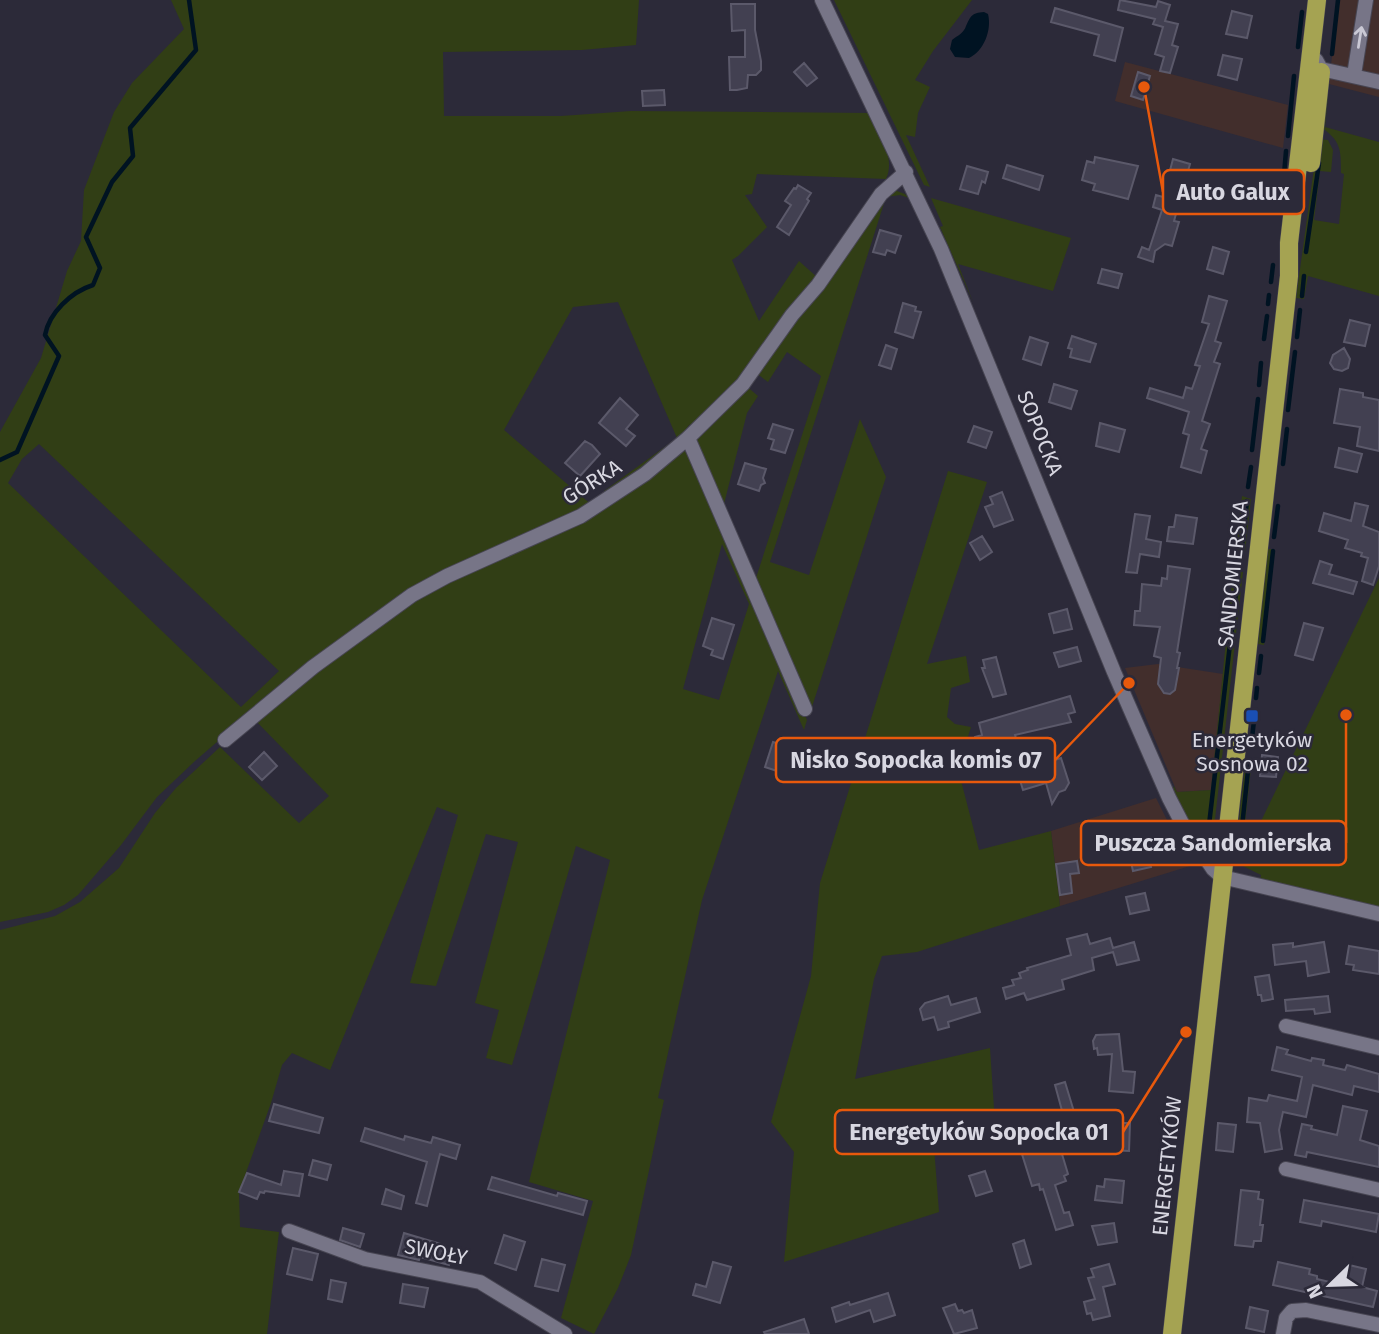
<svg xmlns="http://www.w3.org/2000/svg" width="1379" height="1334" font-family="'Fira Sans',sans-serif">
<style>
.commercial{fill:#422e2c}
.green{fill:#313e15;fill-rule:evenodd}
.water{fill:#001322}
.lines{fill:none;stroke-linecap:round;stroke-linejoin:round}
.stream{stroke:#001322;stroke-width:4.5}
.building{fill:#424051;stroke:#5b596a;stroke-width:2}
.minor-casing{stroke:#474552;stroke-width:16}
.major-casing{stroke:#474552;stroke-width:19}
.minor{stroke:#777587;stroke-width:14}
.major{stroke:#a5a352;stroke-width:18}
.oneway{stroke:#c9c8d4}
.transit-dot{fill:#1a4fb4;stroke:#2c2a39;stroke-width:2.5}
.labels{text-anchor:middle;stroke-width:5;stroke-linejoin:round;paint-order:stroke}
.street-label{font-size:21px;fill:#d8d7e1;stroke:#2c2a39}
.poi-label{font-size:21px;fill:#d8d7e1;stroke:#2c2a39}
.leader{fill:none;stroke:#e8590c;stroke-width:2.5}
.callout-dot{fill:#e8590c;stroke:#2c2a39;stroke-width:2.5}
.callout{fill:#2c2a39;stroke:#e8590c;stroke-width:2.5}
.callout-label{font-size:23px;text-anchor:middle;font-weight:bold;fill:#d8d7e1}
</style>
<rect width="100%" height="100%" fill="#2c2a39"/>
<path class="commercial" d="M1338 0H1379V97L1329 84Z
M1125 62 1288 105 1283 148 1115 101Z
M1158 664 1223 674 1211 790 1177 792 1125 668Z
M1156 798 1190 866 1060 906 1051 831Z"/>
<path class="green" d="M171 0H639L636 45 582 50 443 52 444 116H561L631 111 870 113C879 134 896 157 886 179L757 174 752 194 745 195 767 227 738 256 732 260 759 321 799 261 818 278 735 389 702 420 689 425 678 440 608 497 604 491 677 438 618 302 573 307 504 430 593 506 591 515 601 511 685 447 807 720 804 730 778 671 702 900 658 1098 664 1100 631 1255 618 1288 594 1334 561 1318 593 1201 529 1182 610 860 576 846 512 1065 486 1058 499 1010 475 1003 518 842 486 834 436 986 410 983 458 815 437 807 330 1070 292 1053 282 1065 271 1103 239 1192 240 1227 279 1232 267 1334H0V930L55 916 80 902 119 868 155 813 176 788 220 747 299 823 329 796 254 719 465 564 276 691 195 761 157 797 121 845 78 895 64 905 48 912 0 922V432L41 358 67 271 81 241 84 190 114 112 132 83 184 29ZM39 444 279 671 241 707 8 483 22 459ZM722 544 749 604 719 700 683 689Z
M834 0H972L933 51 915 80 930 87 918 113 915 137 906 135 930 187 924 185Z
M1325 97H1328L1325 127 1379 142V296L1308 276 1304 299 1296 298 1318 139 1328 140 1333 150 1331 172 1320 171 1314 220 1339 224 1344 174 1341 173C1341 149 1341 140 1319 126Z
M897 189V191L905 194 909 198 900 195 886 197 770 562 809 575 860 419 886 477 810 713 756 578 821 376 787 352 768 382 755 372 884 195Z
M931 198 1071 238 1053 291 958 264 973 302 940 227 943 226Z
M745 385 758 396 747 413 724 504 696 445 695 435Z
M948 471 987 482 927 664 966 656 970 682 951 688 947 717 955 724 971 727 958 769 979 850 1051 831 1060 906 917 952 882 956 874 979 855 1079 990 1048 995 1123 934 1147 939 1212 784 1262 794 1152 771 1122 811 976 820 883Z
M1242 496 1251 499 1245 552 1235 554Z
M1268 549 1275 550 1264 645 1258 644Z
M1233 571 1243 572 1214 828 1208 833C1188 829 1180 807 1173 789L1174 786 1177 792 1211 790Z
M1379 578V907L1260 880 1261 875 1241 865 1235 855 1246 758 1252 759 1242 851 1246 852Z"/>
<path class="water" d="M984 12 988 14C992 30 984 51 969 58L955 57 950 49 952 40C957 36 964 33 966 26 971 16 971 13 984 12Z"/>
<g class="lines">
<path class="stream" d="M1298 47 1302 12
M1332 54 1338 0
M1288 136 1294 76
M1284 175 1286 151
M1280 205 1282 190
M1306 252 1319 163
M1271 282 1273 265
M1302 296 1304 276
M1268 304 1269 295
M1297 337 1300 310
M1264 339 1267 316
M1259 385 1261 363
M1288 410 1295 352
M1252 450 1258 399
M0 460 17 452 59 356 45 335C49 313 71 292 93 285L100 268 86 237 112 182 133 156 130 128 196 50 189 0
M1283 464 1287 429
M1248 487 1251 467
M1274 537 1278 506
M1242 545 1247 501
M1263 641 1273 551
M1259 673 1261 656
M1256 698 1257 688
M1252 738 1255 712
M1209 825 1238 575
M1240 846 1249 761"/>
</g>
<path class="building" d="M1120 0 1156 7 1158 1 1170 5 1165 21 1178 24 1172 45 1178 47 1170 73 1160 71 1164 57 1155 54 1163 27 1153 24 1155 19 1118 10Z
M731 4H755V30L761 61V70L756 75H748L747 88 737 90H730L729 57H745V30L732 31Z
M1055 8 1123 28 1115 61 1094 55 1099 35 1051 22Z
M1232 11 1252 16 1247 38 1226 34Z
M1223 55 1242 59 1237 80 1218 75Z
M804 63 817 78 807 86 794 72Z
M1138 72 1150 76 1143 100 1131 96Z
M664 90 665 105 643 106 642 91Z
M1095 157 1138 166 1128 199 1093 190 1095 184 1082 180 1087 161 1094 163Z
M1173 159 1190 164 1174 221 1179 222 1172 246 1165 244 1155 251 1153 262 1138 257 1142 247 1149 250 1162 210 1153 207 1156 195 1163 197Z
M1007 165 1043 176 1039 190 1003 178Z
M967 166 988 172 985 183 982 181 978 194 960 189Z
M798 185 811 193 807 199 809 201 789 235 777 227 791 205 785 201 794 188 796 189Z
M880 230 901 236 895 253 887 250 885 255 873 252Z
M1213 247 1229 252 1223 274 1207 269Z
M1102 269 1122 274 1118 288 1098 283Z
M1209 296 1227 301 1215 341 1221 343 1214 362 1220 364 1202 421 1210 424 1201 449 1207 451 1201 473 1181 467 1189 435 1183 433 1189 412 1147 398 1150 388 1183 398 1186 387 1192 389 1200 366 1195 365 1209 324 1202 322Z
M903 303 916 307 915 311 921 312 913 338 895 332Z
M1350 320 1370 325 1365 346 1344 342Z
M1072 336 1096 344 1090 362 1070 357 1072 349 1068 348Z
M1030 337 1048 343 1041 365 1023 359Z
M886 345 897 349 891 369 879 365Z
M1344 348 1350 359 1348 368 1342 371 1334 369 1330 363 1333 355Z
M1054 384 1077 391 1071 409 1049 402Z
M1340 389 1363 393V397L1379 400V451L1357 446 1360 427 1334 423Z
M620 398 638 415 626 429 635 436 626 446 599 423Z
M1100 423 1125 430 1119 452 1096 446Z
M773 424 793 430 785 453 771 449 774 440 768 438Z
M974 426 992 432 986 448 968 442Z
M585 441 592 445 600 454 580 476 565 463Z
M1339 448 1362 454 1357 472 1335 467Z
M745 463 766 469 763 478 765 483 761 485 759 491 738 484Z
M1002 492 1013 520 994 527 985 507 993 504 990 497Z
M1355 503 1368 506 1363 526 1379 532V566L1373 585 1362 581 1368 558 1361 556 1362 553 1345 548 1348 540 1319 531 1324 513 1351 521Z
M1135 514 1150 516 1146 539 1161 542 1159 557 1140 554 1137 573 1126 572Z
M1176 515 1197 518 1193 544 1167 541 1169 527H1174Z
M982 536 992 552 980 560 970 543Z
M1320 561 1332 565 1329 574 1357 582 1353 594 1313 583Z
M1168 566 1190 569 1177 652 1180 653 1177 668H1179L1175 690 1170 694 1164 693 1158 684 1161 658 1154 656 1160 627 1134 625 1135 611H1140L1142 584 1161 586 1162 578 1167 579Z
M1067 609 1072 629 1054 633 1049 614Z
M712 618 734 625 723 659 711 655 713 650 703 646Z
M1304 623 1323 628 1313 660 1295 655Z
M1077 647 1081 661 1059 667 1054 653Z
M996 657 1006 694 993 697 982 668H985L983 660Z
M1070 696 1075 712 1068 714 1071 722 1015 735 1018 745 978 756 975 737 982 735 979 723Z
M773 742 788 747 780 772 765 767Z
M264 752 277 766 262 780 249 767Z
M1262 755 1278 757 1276 777 1260 776Z
M1061 758 1069 783 1065 790 1059 792 1052 804 1046 783 1023 790 1019 777 1033 773 1032 767Z
M1147 844 1151 867 1133 871 1128 848Z
M1077 861 1079 873 1070 874 1072 893 1060 895 1056 864Z
M1145 893 1149 910 1130 914 1126 897Z
M1087 934 1090 944 1110 938 1113 948 1134 942 1139 960 1117 965 1113 952 1092 958 1094 970 1062 980 1064 989 1027 1000 1024 993 1006 999 1003 988 1014 985 1012 980 1021 978 1019 973 1028 970 1027 968 1071 955 1067 939Z
M1324 942 1329 972 1308 976 1306 961 1275 965 1273 945 1293 943V947Z
M1349 946 1379 951V974L1353 970 1354 965 1346 964Z
M1269 975 1273 999 1262 1001 1261 995H1258L1255 977Z
M948 996 951 1005 976 998 980 1012 948 1022 949 1027 938 1030 934 1017 923 1020 920 1009 925 1003Z
M1328 996 1330 1012 1315 1014 1314 1009 1286 1011 1285 1000Z
M1119 1034 1123 1071 1135 1072 1133 1093 1109 1091 1112 1054 1098 1055 1097 1048 1094 1049 1093 1041 1096 1035Z
M1277 1047 1288 1050 1286 1054 1311 1061 1312 1058 1324 1060 1323 1065 1345 1070 1347 1065 1379 1074V1092L1354 1086 1352 1095 1313 1085 1306 1117 1283 1112 1279 1130 1282 1149 1265 1152 1260 1123 1247 1122 1249 1098 1267 1101 1269 1095 1297 1101 1302 1077 1272 1070Z
M1065 1082 1075 1115 1064 1118 1055 1085Z
M274 1104 323 1118 319 1133 269 1121Z
M1343 1106 1367 1111 1360 1140 1379 1146V1167L1307 1152 1306 1157 1295 1155 1302 1124 1312 1126 1311 1129 1337 1135Z
M1052 1121 1068 1174 1064 1176 1066 1181 1055 1185 1064 1213 1069 1212 1073 1225 1056 1230 1043 1189 1040 1190 1039 1184 1032 1186 1015 1132Z
M1118 1123H1130L1129 1151 1108 1150 1109 1126 1118 1127Z
M1218 1123 1236 1125 1233 1152 1216 1150Z
M365 1128 404 1140 405 1136 431 1143 433 1137 460 1145 456 1159 440 1154 427 1206 416 1203 427 1162 361 1141Z
M313 1160 331 1165 327 1180 309 1175Z
M284 1171 303 1174 299 1196 265 1191 264 1193 260 1192 257 1199 239 1192 247 1173 281 1185Z
M985 1171 992 1191 976 1196 969 1176Z
M492 1177 557 1196 558 1193 587 1201 583 1215 488 1189Z
M1105 1179 1124 1181 1122 1203 1095 1200 1097 1186 1104 1187Z
M386 1189 404 1196 401 1209 382 1204Z
M1241 1190 1259 1192 1258 1199 1263 1200 1260 1225H1263L1261 1241H1254L1253 1247 1235 1245Z
M1304 1200 1379 1214 1376 1232 1322 1221 1321 1226 1300 1222Z
M1114 1223 1117 1242 1098 1245 1092 1226Z
M343 1228 364 1234 360 1247 340 1240Z
M404 1233 444 1245 442 1251 452 1254 449 1265 420 1257 419 1260 398 1255Z
M504 1235 525 1242 516 1270 495 1263Z
M1024 1240 1031 1264 1020 1268 1013 1244Z
M293 1248 318 1254 312 1280 287 1274Z
M542 1259 565 1265 558 1291 535 1286Z
M713 1262 731 1267 720 1303 693 1295 696 1284 706 1287Z
M1278 1262 1310 1269 1309 1274 1317 1276V1279L1342 1285 1345 1284 1349 1265 1366 1269 1362 1287 1377 1291 1373 1307 1273 1285Z
M1109 1264 1115 1284 1103 1287 1110 1316 1093 1320 1091 1313 1087 1314 1084 1302 1095 1299 1088 1278 1094 1277 1091 1269Z
M331 1280 346 1283 342 1302 328 1299Z
M403 1284 428 1288 424 1307 400 1303Z
M888 1293 895 1315 874 1322 870 1310 836 1322 832 1308 849 1302 850 1305Z
M955 1304 958 1311 962 1310 964 1313 972 1310 977 1328 954 1334 943 1308Z
M1250 1307 1268 1311 1264 1332 1246 1328Z
M804 1319 809 1334H765L764 1332Z"/>
<g class="lines">
<defs>
<path id="minor" d="M822 0 941 249 1114 672 1169 798 1182 823 1213 869 1222 877 1379 914
M1316 60 1321 69 1379 82
M1354 75 1366 0
M688 438 805 709
M225 740 313 667 412 595 447 576 581 516 645 474 688 438 743 384 792 315 818 285 881 194 906 172
M1286 1026 1379 1048
M1286 1169 1379 1190
M289 1231 365 1259 480 1282 565 1334
M1283 1334 1286 1318 1292 1311 1306 1310 1379 1325"/>
<path id="major" d="M1311 163 1321 72
M1172 1334 1289 276V243L1317 0"/>
</defs>
<use href="#minor" class="minor-casing"/>
<use href="#major" class="major-casing"/>
<use href="#minor" class="minor"/>
<use href="#major" class="major"/>
</g>
<defs><path id="oneway-shaft" d="M-6 0H5M1.5-3L5.5 0L1.5 3" fill="none" stroke-width="1.6" stroke-linecap="round" stroke-linejoin="round" transform="scale(1.75)"/></defs>
<use class="oneway" href="#oneway-shaft" transform="translate(1360 37) rotate(-81)"/>
<rect class="transit-dot" x="1245" y="709" width="14" height="14" rx="3.5"/>
<g class="labels">
<g class="street-label">
<text transform="translate(1040 433) rotate(68)" y="7">SOPOCKA</text>
<text transform="translate(592 482) rotate(-32)" y="7">GÓRKA</text>
<text transform="translate(1233 574) rotate(-84)" y="7">SANDOMIERSKA</text>
<text transform="translate(1167 1166) rotate(-84)" y="7">ENERGETYKÓW</text>
<text transform="translate(436 1252) rotate(11)" y="7">SWOŁY</text>
</g>
<g class="poi-label">
<text x="1252" y="747">Energetyków<tspan x="1252" dy="24">Sosnowa 02</tspan></text>
</g>
</g>
<path class="leader" d="M1144 87L1163 192M1129 683L1055 760M1346 715L1346 843M1186 1032L1123 1132"/>
<g class="callout-dot">
<circle cx="1144" cy="87" r="7"/>
<circle cx="1129" cy="683" r="7"/>
<circle cx="1346" cy="715" r="7"/>
<circle cx="1186" cy="1032" r="7"/>
</g>
<g class="callout">
<rect x="1163" y="170" width="141" height="44" rx="7"/>
<rect x="776" y="738" width="279" height="44" rx="7"/>
<rect x="1081" y="821" width="265" height="44" rx="7"/>
<rect x="835" y="1110" width="288" height="44" rx="7"/>
</g>
<g class="callout-label">
<text x="1233" y="200">Auto Galux</text>
<text x="916" y="768">Nisko Sopocka komis 07</text>
<text x="1213" y="851">Puszcza Sandomierska</text>
<text x="979" y="1140">Energetyków Sopocka 01</text>
</g>
<g transform="translate(1330 1285) rotate(247)" stroke="#2c2a39" stroke-width="5" paint-order="stroke">
<path d="M0-5L12 26L0 18L-12 26Z" fill="#d8d7e1"/>
<text y="-10" font-size="19" font-weight="bold" text-anchor="middle" fill="#d8d7e1">N</text>
</g>
</svg>
